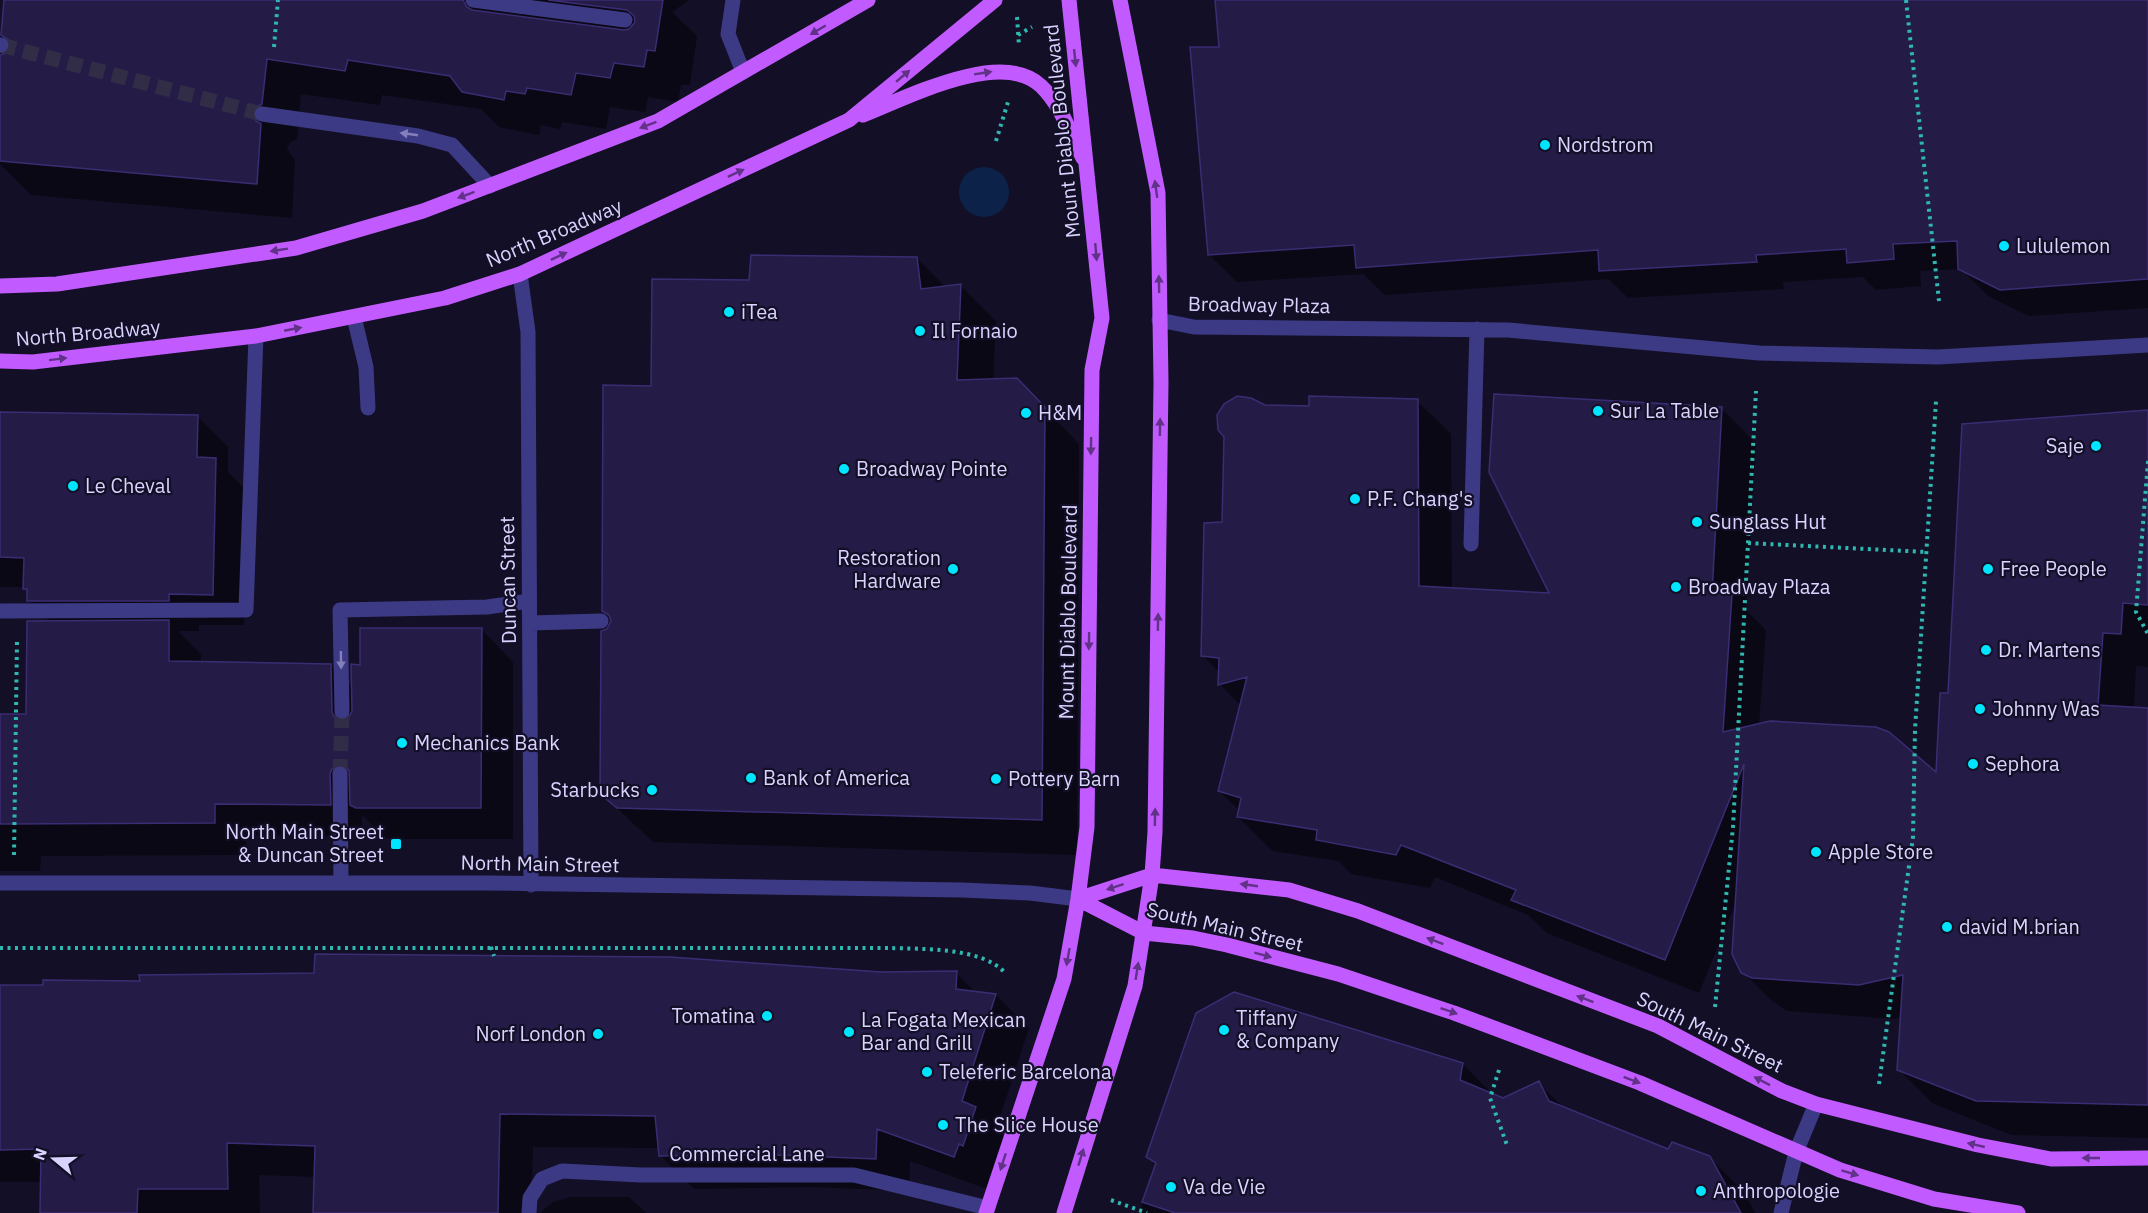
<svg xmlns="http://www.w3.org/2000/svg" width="2148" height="1213" font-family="'IBM Plex Sans',sans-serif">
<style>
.water{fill:#0c2248}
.shadow{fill:#0007}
.building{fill:#241b47;stroke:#3b2d73;stroke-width:1.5}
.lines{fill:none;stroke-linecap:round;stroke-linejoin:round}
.minor-tunnel{stroke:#312d47;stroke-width:15;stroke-dasharray:15 8;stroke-linecap:butt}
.path{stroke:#2fb8b0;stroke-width:4;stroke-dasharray:3 4.5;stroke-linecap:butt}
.minor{stroke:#3d3a85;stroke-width:15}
.major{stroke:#c25bff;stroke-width:15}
.oneway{fill:#623188}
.oneway2{fill:#837fbc}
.poi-dot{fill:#00e5ff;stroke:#130f26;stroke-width:2}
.labels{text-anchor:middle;stroke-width:4.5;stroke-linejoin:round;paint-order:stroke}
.street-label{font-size:20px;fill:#d9d4ff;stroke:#130f26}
.poi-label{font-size:20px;fill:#d9d4ff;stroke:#130f26;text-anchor:start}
</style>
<rect width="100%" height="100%" fill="#130f26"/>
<path class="water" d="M959 192a25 25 0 1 1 50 0a25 25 0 1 1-50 0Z"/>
<path class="shadow" d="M6 0H689L672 12 697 36 690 85H681L678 102 648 97 645 112 610 107 606 129 562 122 560 129 541 125 539 135 499 127 481 109 382 95 380 105 301 94 297 139 290 142 287 149 295 160 292 218 31 195 0 164V81L12 46 3 35Z
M1217 0H2148V308L2029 316 1988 296 1961 269 1920 271 1921 286 1876 290 1863 277 1783 282 1784 289 1628 298 1609 279 1385 295 1363 274 1237 282 1209 255 1220 48Z
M917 258 946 288 961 286 996 321 993 381 1017 380 1079 444 1077 855 653 842 602 794 608 630 612 619 603 611 653 387 750 281Z
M1417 401 1451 434 1452 589 1551 594 1722 409 1756 443 1746 610 1766 630 1759 725 1938 776 1950 695 2148 412V667L2136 666 2134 709 2148 710V1138L2011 1135 1932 1103 1898 1069 1902 1017 1894 1019 1787 1011 1772 1001 1737 966 1733 954 1736 902 1699 993 1547 933 1528 915 1435 877 1430 888 1351 874 1339 861 1272 851 1238 817 1240 811 1219 791 1241 706 1220 684V673L1203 656 1223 523 1264 407H1311Z
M0 414 197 416 228 447V472L246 490 244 625H199V631H178L201 654V663L331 666 353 688 361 666 481 629 513 662V839H390L384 837 362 815V837L247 835 246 855 41 856 40 871H0V716H27L50 622 28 601 29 592 24 587H0Z
M956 973 976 993 996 995 1029 1028 996 1129 1008 1142 987 1189 910 1161 909 1191 811 1187 694 1189 661 1156 660 1148 533 1147 531 1213H315L316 1177 259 1175 260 1213H41L42 1182H0V987L141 982Z
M1463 1064 1494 1096 1503 1099 1538 1083 1565 1109 1669 1151 1709 1157 1744 1192 1755 1213H1139L1156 1166 1147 1157Z
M570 1197H629L646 1213H540L553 1202Z"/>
<path class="building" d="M4 0H463L467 7 472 10 624 30 629 29 635 22 634 16 627 10 548 0H663L655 51 647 50 644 67 614 63 610 78 576 73 571 95 527 88 525 94 506 91 504 100 462 92 450 76 348 60 345 71 267 59 262 104 255 108 252 113 256 121 261 124 257 184 0 161V55L6 53 11 46 9 40 1 35Z
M1215 0H2148V279L2000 290 1958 269 1957 241 1893 244 1894 259 1847 263 1846 249 1756 255 1757 262 1599 271 1598 250 1356 268 1354 245 1208 255 1190 47H1219Z
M751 255 917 257 921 289 961 284 957 380 1017 378 1045 407 1042 820 617 808 600 794 601 631 607 629 611 621 609 615 602 611 603 385 651 386 652 279 749 280Z
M1494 394 1722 407 1712 594H1732L1723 732 1770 721 1876 727 1889 732 1936 772 1940 693H1948L1962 424 2148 410V605L2123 603 2121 634 2103 633 2098 705 2148 708V1105L1976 1101 1897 1070 1903 975 1859 985 1752 978 1741 973 1732 954 1744 764 1665 960 1511 900 1516 890 1401 845 1396 855 1316 840 1317 830 1237 817 1241 798 1218 791 1247 677 1218 685 1219 658 1201 656 1204 523 1222 522 1224 437 1218 430 1217 415 1224 404 1237 396 1251 398 1265 405 1309 406V396L1418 399 1419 586 1549 593 1489 472Z
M0 412 198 415 197 457 216 458 213 595 169 594V601H27V589H23L24 558 0 557Z
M169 620V661L331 664 332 712 334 717 342 721 348 719 352 711 351 664 360 665V628H482L481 808H356L350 805 349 770 339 764 332 769 330 774 331 805 215 804V823L0 824V714H26L27 621Z
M315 954 670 957 881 972 957 971 956 989 996 994 962 1101 976 1107 963 1146 959 1144 954 1157 877 1129 876 1159 778 1155 659 1156 655 1116 500 1114 498 1213H313L315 1146 227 1143 228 1189H138L137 1213H40L41 1149 0 1150V985H43V980L140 981 139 975 314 973Z
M1234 992 1463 1063 1460 1080 1503 1098 1539 1081 1549 1101 1668 1149 1672 1142 1710 1156 1741 1213H1175L1142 1202 1156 1163 1146 1157 1196 1013Z"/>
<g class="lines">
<path class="minor-tunnel" d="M1 45 262 114
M340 774 342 711"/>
<path class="path" d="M1906 0 1939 301
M1017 17 1019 46
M1018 35 1032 27
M274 47 278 0
M996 141 1008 102
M2148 461 2136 612 2148 634
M1748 543 1926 552
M14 855 17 640
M491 947 494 956
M0 948H888C920 949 983 947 1005 973
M1715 1007 1733 827 1756 391
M1499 1070 1490 1098 1508 1148
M1879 1084 1913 837 1915 730 1936 401
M1111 1200 1147 1213"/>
<path class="minor" d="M473 0 625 20
M733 0 728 34 743 72
M0 45H1
M262 114 418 136 452 145 490 186
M520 274 528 332 531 885
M354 317 366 367 368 408
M1159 320 1194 327 1508 330 1759 353 1938 357 2148 345
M1471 544 1477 329
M0 611 246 610 256 336
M530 623 601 621
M342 711 340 610 487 607 529 601
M340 774 341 883
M0 883H487L962 890 1030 893 1078 899
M529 1213 530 1198 542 1179 562 1171 641 1175H854L988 1208
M1781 1213 1796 1152 1816 1104"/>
<path class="major" d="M863 115C906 98 1002 48 1041 86 1061 105 1071 135 1083 158
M0 286 57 284 296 248 423 211 658 121 868 0
M0 361 33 362 256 336 445 298 520 274 849 120 995 0
M1078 899 1152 875 1289 890 1358 911 1658 1026 1782 1091 1816 1104 1978 1145 2051 1159 2148 1158
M1078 899 1144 933 1193 938 1227 945 1338 974 1454 1013 1640 1083 1840 1170 1934 1199 2018 1213
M986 1213 1064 979 1078 899 1087 827 1092 370 1102 318 1069 0
M1064 1213 1135 986 1152 875 1155 832 1161 382 1158 193 1120 0"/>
</g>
<defs><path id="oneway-solid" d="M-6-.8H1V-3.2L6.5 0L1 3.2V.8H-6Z" transform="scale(1.5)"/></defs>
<g class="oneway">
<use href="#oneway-solid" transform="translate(818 30) rotate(150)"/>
<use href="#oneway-solid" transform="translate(1075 58) rotate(84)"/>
<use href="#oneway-solid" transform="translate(983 73) rotate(-9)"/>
<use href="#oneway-solid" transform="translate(903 76) rotate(-40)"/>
<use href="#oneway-solid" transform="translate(648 125) rotate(159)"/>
<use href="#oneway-solid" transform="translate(736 173) rotate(-25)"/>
<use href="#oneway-solid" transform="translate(1156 189) rotate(-98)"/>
<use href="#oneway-solid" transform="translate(466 195) rotate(160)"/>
<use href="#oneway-solid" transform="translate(279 250) rotate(171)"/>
<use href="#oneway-solid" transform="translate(1096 252) rotate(85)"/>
<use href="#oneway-solid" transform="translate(559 256) rotate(-25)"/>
<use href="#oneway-solid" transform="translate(1159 284) rotate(-91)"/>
<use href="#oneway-solid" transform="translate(293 329) rotate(-11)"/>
<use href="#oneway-solid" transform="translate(58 359) rotate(-7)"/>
<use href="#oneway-solid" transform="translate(1160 427) rotate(-89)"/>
<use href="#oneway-solid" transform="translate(1091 446) rotate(91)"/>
<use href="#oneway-solid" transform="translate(1158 622) rotate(-89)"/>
<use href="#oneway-solid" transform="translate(1089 641) rotate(91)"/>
<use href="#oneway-solid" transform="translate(1155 817) rotate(-89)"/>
<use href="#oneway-solid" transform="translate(1249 885) rotate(-172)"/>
<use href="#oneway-solid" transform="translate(1115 887) rotate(162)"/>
<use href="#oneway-solid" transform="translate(1435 941) rotate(-159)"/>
<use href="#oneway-solid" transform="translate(1263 955) rotate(15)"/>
<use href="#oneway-solid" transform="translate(1068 957) rotate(100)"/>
<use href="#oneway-solid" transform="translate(1137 971) rotate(-81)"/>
<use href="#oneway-solid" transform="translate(1585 999) rotate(-159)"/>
<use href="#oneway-solid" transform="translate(1449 1011) rotate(19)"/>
<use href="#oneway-solid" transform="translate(1632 1080) rotate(21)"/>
<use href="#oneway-solid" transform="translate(1762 1081) rotate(-153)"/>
<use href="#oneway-solid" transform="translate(1976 1145) rotate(-167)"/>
<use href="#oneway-solid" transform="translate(1081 1157) rotate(-73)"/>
<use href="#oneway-solid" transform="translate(2091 1158) rotate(180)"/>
<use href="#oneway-solid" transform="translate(1003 1162) rotate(108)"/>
<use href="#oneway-solid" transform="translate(1850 1173) rotate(17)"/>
</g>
<g class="oneway2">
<use href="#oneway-solid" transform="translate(409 134) rotate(-172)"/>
<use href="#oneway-solid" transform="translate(341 660) rotate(89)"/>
</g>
<g class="poi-dot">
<circle cx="1545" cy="145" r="6"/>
<circle cx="2004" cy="246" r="6"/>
<circle cx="729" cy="312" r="6"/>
<circle cx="920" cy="331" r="6"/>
<circle cx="1598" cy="411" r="6"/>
<circle cx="1026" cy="413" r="6"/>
<circle cx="2096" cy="446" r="6"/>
<circle cx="844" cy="469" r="6"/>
<circle cx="73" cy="486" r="6"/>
<circle cx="1355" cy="499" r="6"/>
<circle cx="1697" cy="522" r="6"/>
<circle cx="953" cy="569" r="6"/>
<circle cx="1988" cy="569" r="6"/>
<circle cx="1676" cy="587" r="6"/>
<circle cx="1986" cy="650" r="6"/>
<circle cx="1980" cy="709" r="6"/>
<circle cx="402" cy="743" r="6"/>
<circle cx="1973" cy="764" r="6"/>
<circle cx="751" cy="778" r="6"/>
<circle cx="996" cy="779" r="6"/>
<circle cx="652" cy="790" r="6"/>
<rect x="390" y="838" width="12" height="12" rx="3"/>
<circle cx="1816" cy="852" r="6"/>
<circle cx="1947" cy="927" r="6"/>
<circle cx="767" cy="1016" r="6"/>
<circle cx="1224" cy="1030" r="6"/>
<circle cx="849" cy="1032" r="6"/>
<circle cx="598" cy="1034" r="6"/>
<circle cx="927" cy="1072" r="6"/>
<circle cx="943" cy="1125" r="6"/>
<circle cx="1171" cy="1187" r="6"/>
<circle cx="1701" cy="1191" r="6"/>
</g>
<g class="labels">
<g class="street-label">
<text transform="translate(1062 131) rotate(-96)" y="7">Mount Diablo Boulevard</text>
<text transform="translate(554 233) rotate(-23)" y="7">North Broadway</text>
<text transform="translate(1259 305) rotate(1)" y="7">Broadway Plaza</text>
<text transform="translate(88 333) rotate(-5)" y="7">North Broadway</text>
<text transform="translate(508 580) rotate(-91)" y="7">Duncan Street</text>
<text transform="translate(1068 612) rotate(-89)" y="7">Mount Diablo Boulevard</text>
<text transform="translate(540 864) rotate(1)" y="7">North Main Street</text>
<text transform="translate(1225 927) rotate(13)" y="7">South Main Street</text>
<text transform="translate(1710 1032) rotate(26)" y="7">South Main Street</text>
<text x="747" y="1161">Commercial Lane</text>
</g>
<g class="poi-label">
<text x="1557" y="152">Nordstrom</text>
<text x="2016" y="253">Lululemon</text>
<text x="741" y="319">iTea</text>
<text x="932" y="338">Il Fornaio</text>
<text x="1610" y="418">Sur La Table</text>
<text x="1038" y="420">H&amp;M</text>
<text x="2084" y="453" text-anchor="end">Saje</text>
<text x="856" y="476">Broadway Pointe</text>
<text x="85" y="493">Le Cheval</text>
<text x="1367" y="506">P.F. Chang's</text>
<text x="1709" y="529">Sunglass Hut</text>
<text x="941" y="565" text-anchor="end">Restoration<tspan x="941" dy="23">Hardware</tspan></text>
<text x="2000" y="576">Free People</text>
<text x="1688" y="594">Broadway Plaza</text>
<text x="1998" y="657">Dr. Martens</text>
<text x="1992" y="716">Johnny Was</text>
<text x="414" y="750">Mechanics Bank</text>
<text x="1985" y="771">Sephora</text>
<text x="763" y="785">Bank of America</text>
<text x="1008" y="786">Pottery Barn</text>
<text x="640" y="797" text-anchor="end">Starbucks</text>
<text x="384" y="839" text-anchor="end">North Main Street<tspan x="384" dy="23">&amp; Duncan Street</tspan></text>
<text x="1828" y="859">Apple Store</text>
<text x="1959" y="934">david M.brian</text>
<text x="755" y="1023" text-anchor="end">Tomatina</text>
<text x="1236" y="1025">Tiffany<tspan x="1236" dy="23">&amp; Company</tspan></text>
<text x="861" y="1027">La Fogata Mexican<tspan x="861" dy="23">Bar and Grill</tspan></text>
<text x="586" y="1041" text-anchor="end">Norf London</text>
<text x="939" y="1079">Teleferic Barcelona</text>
<text x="955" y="1132">The Slice House</text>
<text x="1183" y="1194">Va de Vie</text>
<text x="1713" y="1198">Anthropologie</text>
</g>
</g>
<g transform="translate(54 1159) rotate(289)" stroke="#130f26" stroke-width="4.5" paint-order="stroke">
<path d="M0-4.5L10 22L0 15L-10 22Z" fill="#d9d4ff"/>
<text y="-9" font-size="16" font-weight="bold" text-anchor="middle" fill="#d9d4ff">N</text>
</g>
</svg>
